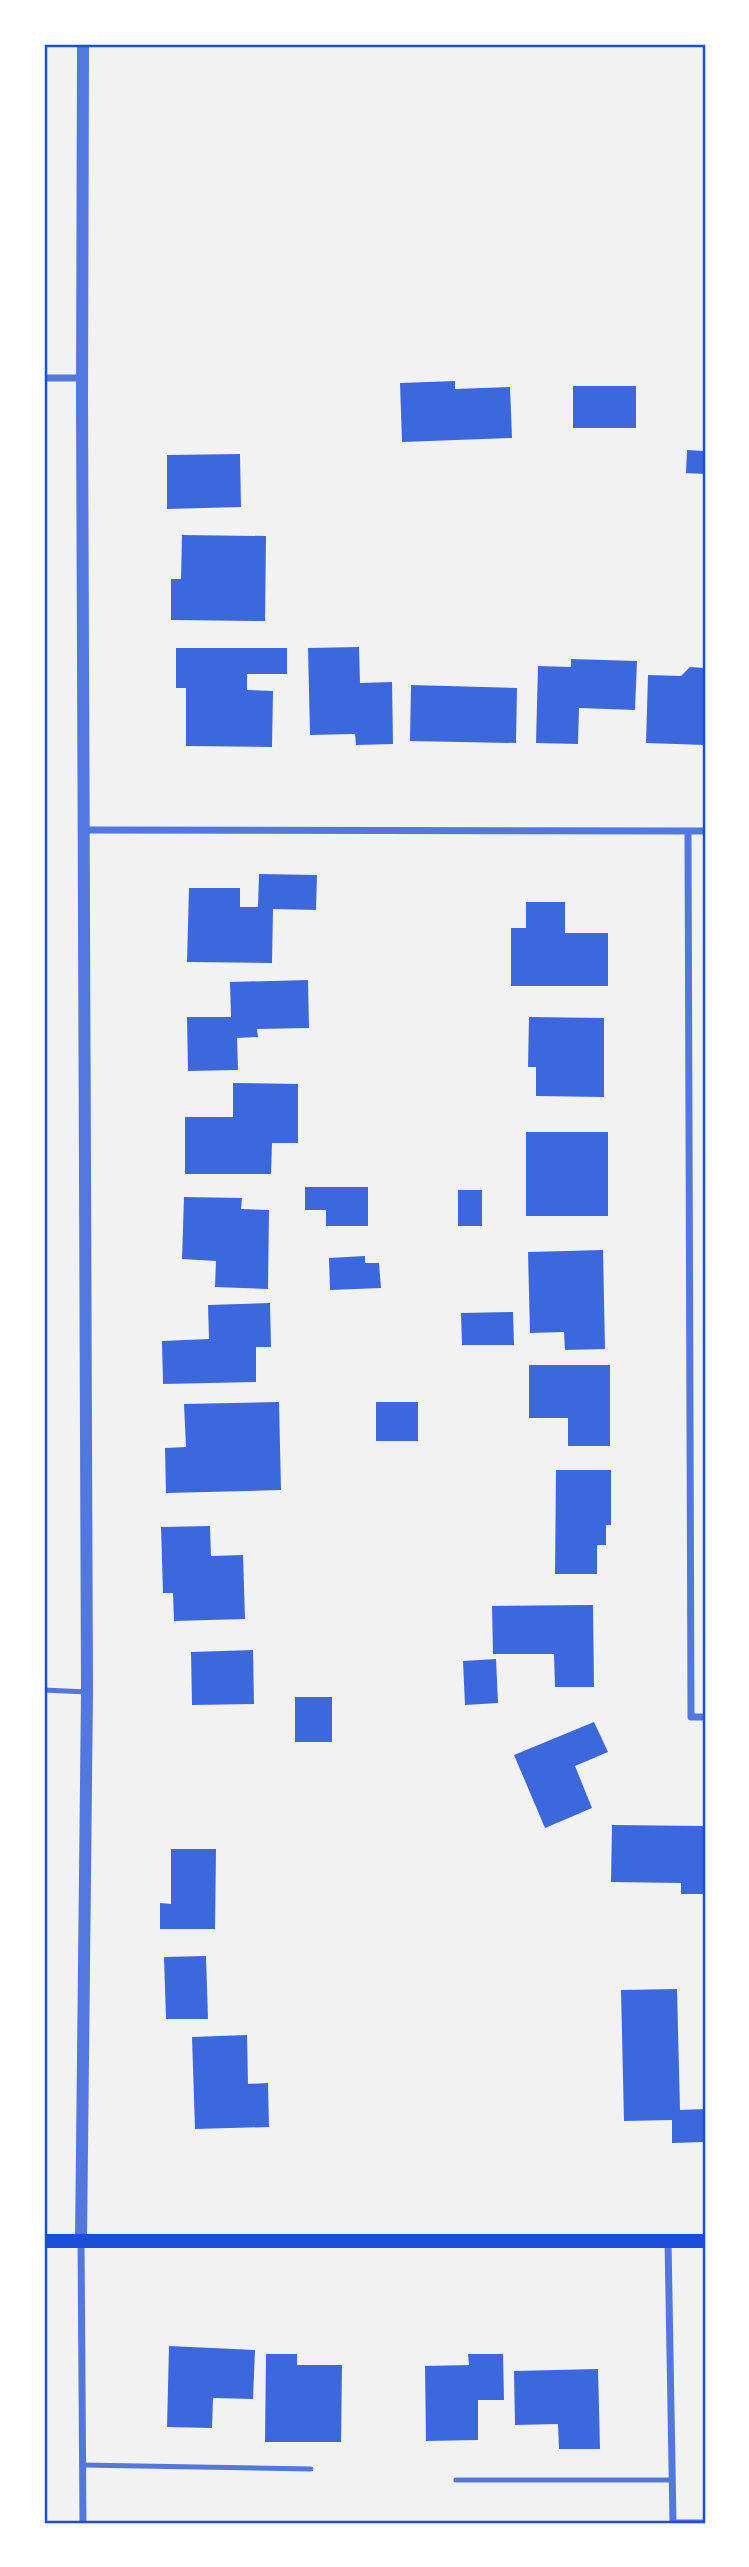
<svg xmlns="http://www.w3.org/2000/svg" width="749" height="2567" font-family="'Sofia Sans Condensed',sans-serif">
<style>
.building{fill:#3d67dc}
.lines{fill:none;stroke-linecap:round;stroke-linejoin:round}
.service{stroke:#5277de;stroke-width:5}
.minor{stroke:#5277de;stroke-width:7}
.tertiary{stroke:#5277de;stroke-width:12}
.secondary{stroke:#1d4ed8;stroke-width:14}
.neatline{fill:none;stroke:#1d4ed8;stroke-width:2.5}
</style>
<rect width="100%" height="100%" fill="#f2f2f2"/>
<path class="building" d="M455 381V389L510 387 512 438 402 442 400 383Z
M573 386H636V428H573Z
M687 450 705 451V474L686 473Z
M240 454 241 507 167 509V455Z
M182 535 266 536 265 621 171 620V579H181Z
M359 647 360 683 392 682 393 744 356 745 355 734 310 735 308 648Z
M176 648H287V674H247V690L273 691 272 747 186 746V688H176Z
M571 659 637 661 635 710 579 708 578 744 536 743 538 666 571 667Z
M690 667 705 668V745L646 743 648 675 681 676Z
M411 685 517 688 516 743 410 741Z
M259 874 317 875 316 910 273 909 272 963 187 962 189 888H240V907H258Z
M526 902H565V933H608V986H511V928H526Z
M308 980 309 1028 257 1029 258 1037 237 1038 238 1070 188 1071 187 1017H231L230 982Z
M529 1017 604 1018V1097L536 1096V1067H528Z
M233 1083 298 1084V1143H272L271 1174H185V1117H233Z
M526 1132H608V1216H526Z
M305 1187H368V1226H326V1210H305Z
M458 1190H482V1226H458Z
M184 1197 242 1198 241 1209 269 1210 268 1289 215 1287 216 1261 182 1259Z
M603 1250 605 1349 565 1350 564 1332 530 1333 528 1252Z
M365 1256V1263H379L381 1288 330 1290 329 1258Z
M270 1303 271 1347H256V1382L163 1384 162 1341 209 1339 208 1305Z
M513 1312 514 1345H462L461 1313Z
M529 1365H610V1446H568V1418H529Z
M279 1402 281 1490 166 1493 165 1448 186 1447 184 1404Z
M376 1402H418V1441H376Z
M556 1470H611V1525H606V1545H597V1574H555Z
M210 1526 211 1556 243 1555 245 1619 174 1621 173 1593H163L161 1527Z
M593 1605 594 1687H555L554 1654H493L492 1606Z
M253 1650 254 1704 192 1705 191 1652Z
M496 1659 498 1703 465 1705 463 1661Z
M295 1697H332V1742H295Z
M594 1722 608 1752 575 1766 592 1808 545 1828 514 1755Z
M612 1825 705 1826V1894H681V1883L611 1882Z
M171 1849H216L215 1929H160V1903L171 1904Z
M206 1956 208 2019H166L164 1957Z
M677 1989 680 2110 705 2109V2142L672 2143V2120L624 2121 621 1990Z
M247 2035 248 2084 268 2083 269 2127 195 2129 192 2037Z
M169 2346 255 2350 253 2399 213 2398 212 2428 167 2427Z
M266 2354H297V2365H342L341 2442H265Z
M468 2354H503L504 2400H478V2440L426 2441 425 2366 469 2365Z
M598 2369 600 2449H559L558 2424 515 2425 514 2371Z"/>
<g class="lines">
<path class="service" d="M44 1690 87 1692
M82 2465 311 2469
M456 2480H672
M673 2522H705"/>
<path class="minor" d="M44 378H82
M86 830 705 831
M688 831 691 1717H705
M81 2241 83 2523
M668 2241 673 2522"/>
<path class="tertiary" d="M81 2241 87 1692 82 399 83 44"/>
<path class="secondary" d="M44 2241H705"/>
</g>
<rect width="749" height="2567" fill="none" stroke="#ffffff" stroke-width="91"/>
<rect x="46" y="46" width="658" height="2476" class="neatline"/>
</svg>
